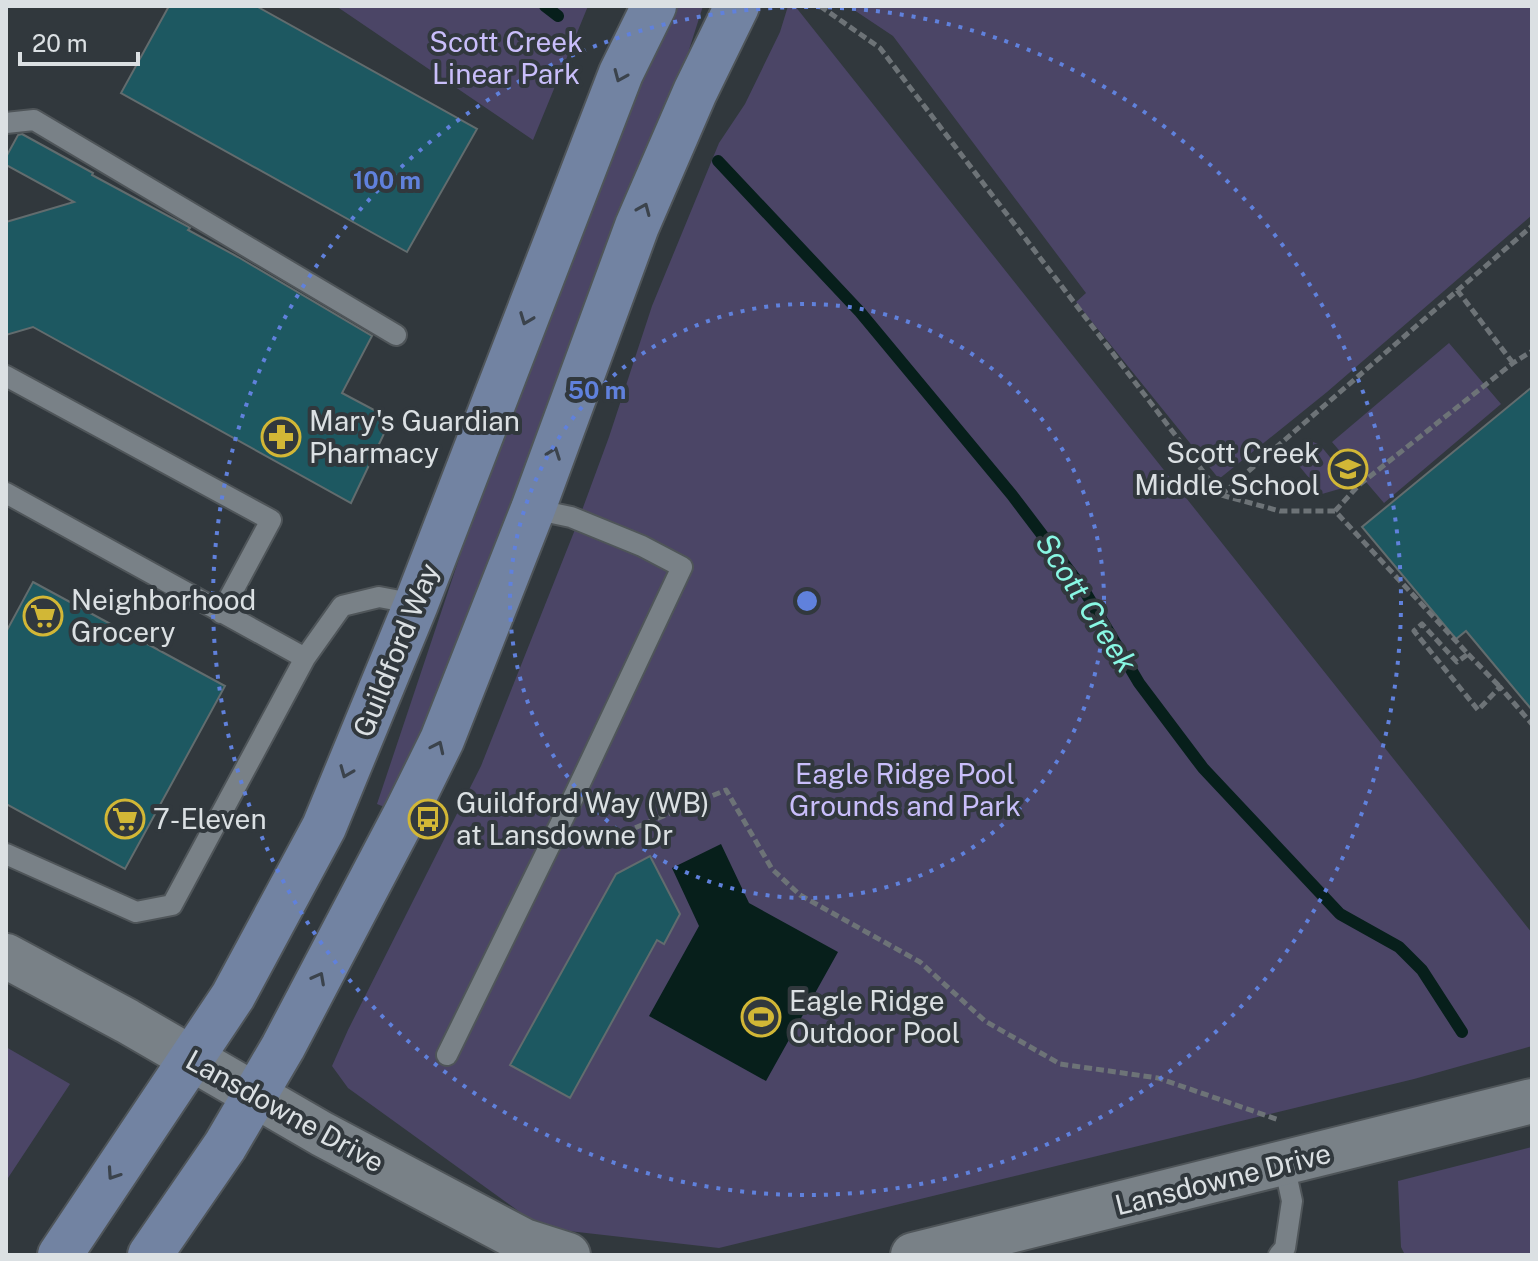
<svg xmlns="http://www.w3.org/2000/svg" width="1538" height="1261" font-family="'Public Sans',sans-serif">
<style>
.green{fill:#4b4566}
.water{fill:#071f1b}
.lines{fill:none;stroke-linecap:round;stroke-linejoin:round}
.stream{stroke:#071f1b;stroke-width:12}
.building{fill:#1d5861;stroke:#626c6e;stroke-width:2}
.service-casing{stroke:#4f5559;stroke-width:24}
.tertiary-casing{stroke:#4f5559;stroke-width:48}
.secondary-casing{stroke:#4f5559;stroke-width:48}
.path{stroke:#6d7377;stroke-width:5;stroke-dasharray:8 4;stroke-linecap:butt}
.service{stroke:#798187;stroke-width:20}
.tertiary{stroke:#798187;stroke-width:44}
.secondary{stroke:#7283a2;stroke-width:44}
.oneway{stroke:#3b434c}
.ring{fill:none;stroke:#6081dc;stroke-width:4;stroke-dasharray:4 8}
.labels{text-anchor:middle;stroke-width:8;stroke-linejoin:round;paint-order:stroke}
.park-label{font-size:28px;fill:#c9befa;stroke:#31383d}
.poi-label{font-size:28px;fill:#dbe0e3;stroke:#31383d;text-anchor:start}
.street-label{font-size:28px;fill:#dbe0e3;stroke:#31383d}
.water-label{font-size:30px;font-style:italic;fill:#88f7e3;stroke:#31383d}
.centre{fill:#6081dc;stroke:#31383d;stroke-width:4}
.ring-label{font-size:24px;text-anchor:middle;font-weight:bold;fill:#6081dc;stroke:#31383d;stroke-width:8;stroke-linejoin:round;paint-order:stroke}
</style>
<rect width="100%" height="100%" fill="#31383d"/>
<path class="green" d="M336 6H588L533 140Z
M677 6H703L688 53 502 537 413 754 387 808 377 804 481 493 643 76Z
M788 6H795L1532 933V1046L1414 1079 719 1248 542 1228 348 1088 332 1066 348 1030 481 766 574 532 609 437 652 306 719 143 745 104 780 32Z
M848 6H1532V215L1327 392 1219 479 1076 302 1086 293 893 36Z
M1449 343 1501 404 1384 503 1332 442Z
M1311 441 1320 445 1353 485 1322 494 1296 462 1294 454Z
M6 1047 70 1084 6 1181Z
M1532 1147V1255H1405L1401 1247 1398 1181Z"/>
<path class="water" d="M721 844 749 903 838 952 766 1081 649 1016 699 926 672 868Z"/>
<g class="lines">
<path class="stream" d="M545 6 558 16
M718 161 860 312 1012 495 1084 590 1139 683 1203 768 1340 914 1399 947 1422 970 1462 1032"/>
</g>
<path class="building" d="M169 6H256L477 129 407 252 121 93Z
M22 134 93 173 92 175 187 226 190 228 188 230 238 257 372 336 342 393 391 419 351 503 33 327 6 335V222L74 202 6 165V157L18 135Z
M1532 387V710L1466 631 1456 639 1362 527Z
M33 582 225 686 125 869 6 804V632Z
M650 856 680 914 664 944 657 940 570 1098 510 1065 616 874Z"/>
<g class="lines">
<defs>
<path id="service" d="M6 123 34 120 396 335
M6 376 271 520 221 613
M6 493 305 658
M6 854 136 912 172 905 305 658 342 606 379 597 416 604
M447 1055 575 794 682 567 642 546 571 517 533 509
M1279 1255 1285 1248 1292 1201 1284 1164"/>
<path id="tertiary" d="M6 956 127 1021 322 1134 524 1241 568 1255
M913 1255 1532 1101"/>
<path id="secondary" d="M60 1255 233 996 324 827 416 604 621 73 654 6
M150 1255 225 1146 283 1047 406 813 442 740 533 509 637 226 695 92 737 6"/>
</defs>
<use href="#service" class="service-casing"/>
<use href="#tertiary" class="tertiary-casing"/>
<use href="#secondary" class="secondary-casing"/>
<path class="path" d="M820 6 880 48 1221 495 1280 511H1335L1468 654 1457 662 1422 624 1414 631 1478 710 1500 687 1532 724
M1457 290 1513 363
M1221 495 1532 226
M1335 511 1359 485 1513 363 1532 351
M1468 654 1500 687
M613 837 726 790 772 869 800 895 920 962 985 1021 1060 1064 1158 1078 1279 1120"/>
<use href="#service" class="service"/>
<use href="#tertiary" class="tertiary"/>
<use href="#secondary" class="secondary"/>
</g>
<defs><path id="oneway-chevron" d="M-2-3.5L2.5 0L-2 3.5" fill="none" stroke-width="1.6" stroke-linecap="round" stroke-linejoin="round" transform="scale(2)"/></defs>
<g class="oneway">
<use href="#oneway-chevron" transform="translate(620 76) rotate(113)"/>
<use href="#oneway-chevron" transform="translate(644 209) rotate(-67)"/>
<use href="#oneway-chevron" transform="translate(526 319) rotate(111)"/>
<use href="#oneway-chevron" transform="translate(554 453) rotate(-70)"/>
<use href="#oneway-chevron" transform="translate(438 747) rotate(-65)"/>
<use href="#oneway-chevron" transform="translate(346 772) rotate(112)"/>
<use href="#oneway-chevron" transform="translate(319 978) rotate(-62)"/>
<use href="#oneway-chevron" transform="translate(113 1174) rotate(124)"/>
</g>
<g class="ring">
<circle cx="807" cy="601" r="297"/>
<circle cx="807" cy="601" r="594"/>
</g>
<defs>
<symbol id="pharmacy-ring" viewBox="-11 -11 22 22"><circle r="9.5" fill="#31383d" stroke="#d2b736" stroke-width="1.5"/><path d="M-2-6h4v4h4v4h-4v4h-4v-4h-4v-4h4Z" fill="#d2b736"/></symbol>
<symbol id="school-ring" viewBox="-11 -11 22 22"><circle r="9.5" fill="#31383d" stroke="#d2b736" stroke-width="1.5"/><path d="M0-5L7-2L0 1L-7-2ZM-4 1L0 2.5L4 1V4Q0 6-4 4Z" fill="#d2b736"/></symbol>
<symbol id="supermarket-ring" viewBox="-11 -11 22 22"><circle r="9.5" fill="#31383d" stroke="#d2b736" stroke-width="1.5"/><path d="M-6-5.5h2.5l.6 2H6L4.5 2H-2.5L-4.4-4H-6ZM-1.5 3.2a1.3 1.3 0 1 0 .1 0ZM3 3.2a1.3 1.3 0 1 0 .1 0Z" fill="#d2b736"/></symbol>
<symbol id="bus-ring" viewBox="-11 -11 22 22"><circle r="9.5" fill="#31383d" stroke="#d2b736" stroke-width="1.5"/><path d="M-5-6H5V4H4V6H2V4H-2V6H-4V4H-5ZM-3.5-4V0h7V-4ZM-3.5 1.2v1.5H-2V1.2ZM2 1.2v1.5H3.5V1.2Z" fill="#d2b736"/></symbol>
<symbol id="stadium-ring" viewBox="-11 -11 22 22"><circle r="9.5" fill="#31383d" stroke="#d2b736" stroke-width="1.5"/><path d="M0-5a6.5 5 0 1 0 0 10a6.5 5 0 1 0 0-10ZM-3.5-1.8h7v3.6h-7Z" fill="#d2b736"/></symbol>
</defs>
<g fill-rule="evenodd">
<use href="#pharmacy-ring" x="259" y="415" width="44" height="44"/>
<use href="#school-ring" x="1326" y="447" width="44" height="44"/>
<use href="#supermarket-ring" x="21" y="594" width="44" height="44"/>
<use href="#supermarket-ring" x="103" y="797" width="44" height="44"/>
<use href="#bus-ring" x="406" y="797" width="44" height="44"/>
<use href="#stadium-ring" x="739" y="995" width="44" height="44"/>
</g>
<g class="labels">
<g class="park-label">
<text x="506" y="52">Scott Creek<tspan x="506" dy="32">Linear Park</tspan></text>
<text x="905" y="784">Eagle Ridge Pool<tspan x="905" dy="32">Grounds and Park</tspan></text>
</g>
<g class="poi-label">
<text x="309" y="431">Mary's Guardian<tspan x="309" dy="32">Pharmacy</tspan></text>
<text x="1320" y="463" text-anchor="end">Scott Creek<tspan x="1320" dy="32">Middle School</tspan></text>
<text x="71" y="610">Neighborhood<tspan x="71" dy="32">Grocery</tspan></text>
<text x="456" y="813">Guildford Way (WB)<tspan x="456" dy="32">at Lansdowne Dr</tspan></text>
<text x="153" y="829">7-Eleven</text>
<text x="789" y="1011">Eagle Ridge<tspan x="789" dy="32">Outdoor Pool</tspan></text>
</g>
<g class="street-label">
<text transform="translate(396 650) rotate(-68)" y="10">Guildford Way</text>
<text transform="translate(285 1111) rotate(29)" y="10">Lansdowne Drive</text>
<text transform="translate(1223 1179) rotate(-14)" y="10">Lansdowne Drive</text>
</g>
<g class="water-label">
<text transform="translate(1086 603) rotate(57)" y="10">Scott Creek</text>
</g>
</g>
<circle cx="807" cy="601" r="12" class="centre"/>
<g class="ring-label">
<text x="387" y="189">100 m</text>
<text x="597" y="399">50 m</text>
</g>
<rect width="1538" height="1261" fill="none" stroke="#dbe0e3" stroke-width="16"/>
<path d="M20 52v12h118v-12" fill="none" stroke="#dbe0e3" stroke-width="4"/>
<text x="32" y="52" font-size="24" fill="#dbe0e3" stroke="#31383d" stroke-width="6" paint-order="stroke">20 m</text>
</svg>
